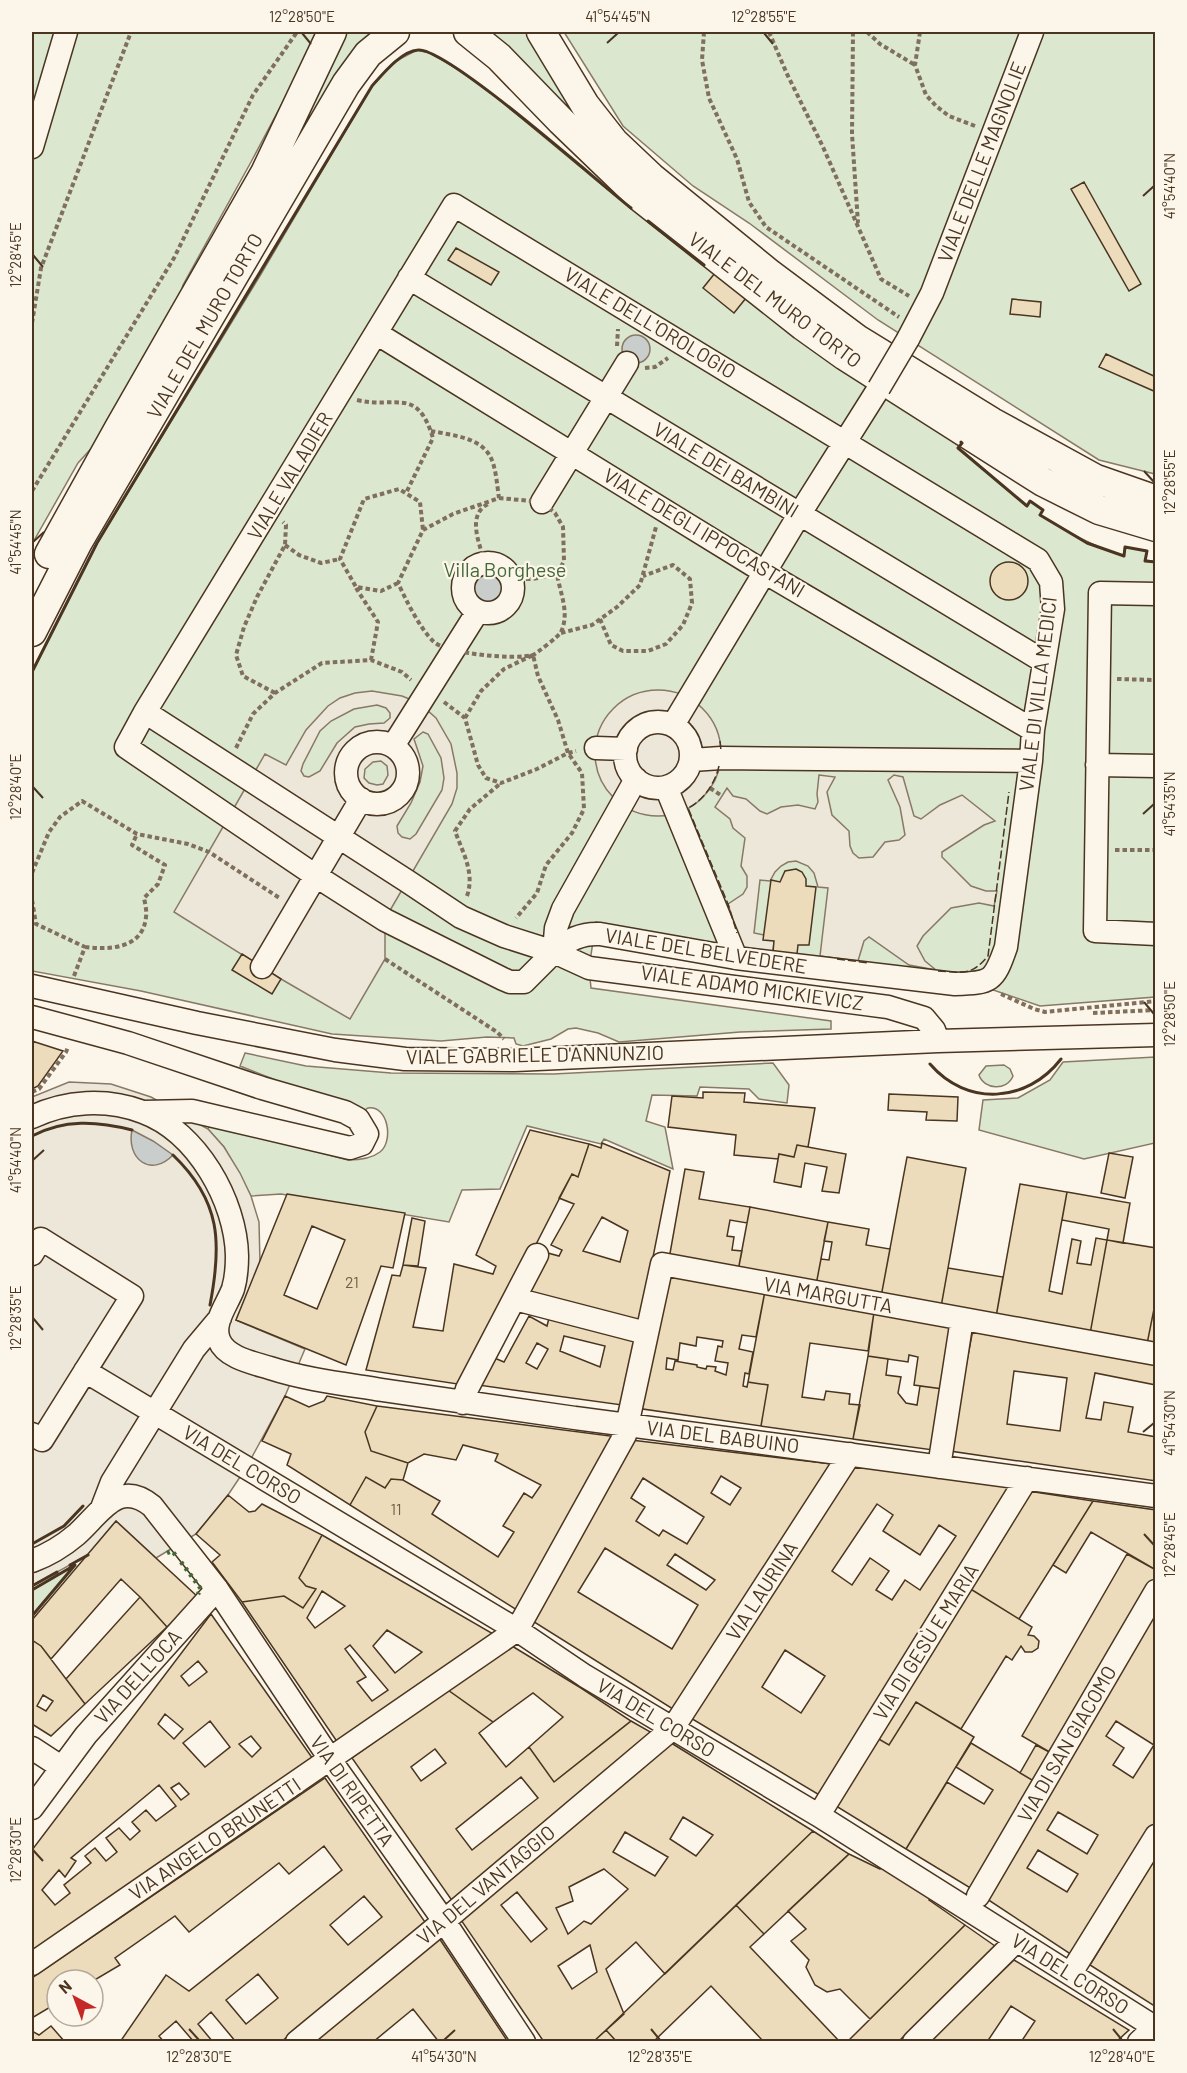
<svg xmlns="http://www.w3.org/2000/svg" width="1187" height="2073" font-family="Barlow,sans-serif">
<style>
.green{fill:#dce7d0;stroke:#887966;stroke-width:1.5}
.parking{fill:#ede7d9;stroke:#887966;stroke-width:1.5;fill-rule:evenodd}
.water{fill:#c9cecd;stroke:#887966;stroke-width:1.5}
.building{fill:#ecdcbc;stroke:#4a3520;stroke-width:1.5;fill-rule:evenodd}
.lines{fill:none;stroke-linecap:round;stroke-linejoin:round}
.minor-casing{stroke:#4a3520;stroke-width:25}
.major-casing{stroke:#4a3520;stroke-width:31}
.path{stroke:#7f6f5c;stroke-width:4;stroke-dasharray:4.5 3;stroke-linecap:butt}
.minor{stroke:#fbf6e9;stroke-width:22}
.major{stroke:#fbf6e9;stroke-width:28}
.minor-bridge-casing{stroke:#4a3520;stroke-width:25;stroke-linecap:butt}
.minor-bridge{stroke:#fbf6e9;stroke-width:22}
.hedge{stroke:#436837;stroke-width:4.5;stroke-dasharray:3 4.5;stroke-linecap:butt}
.fence{stroke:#4a3520;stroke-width:1.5;stroke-dasharray:8 3;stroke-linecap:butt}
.wall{stroke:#4a3520;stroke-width:3}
.ticks{fill:none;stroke:#4a3520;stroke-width:2}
.labels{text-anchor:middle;stroke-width:4.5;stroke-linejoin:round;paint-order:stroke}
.number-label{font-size:16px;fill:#725f47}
.street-label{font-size:20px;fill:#4a3520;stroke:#fbf6e9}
.park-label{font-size:20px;fill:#436837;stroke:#fbf6e9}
.neatline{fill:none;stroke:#4a3520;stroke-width:2}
.ticks-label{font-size:15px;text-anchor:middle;fill:#4a3520}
</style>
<rect width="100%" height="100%" fill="#fbf6e9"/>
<path class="green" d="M32 32H320L251 162 183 285 174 318 117 420 78 463 32 544Z
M347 32H372L363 40 268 195Z
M488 32H527L565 95 601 148Z
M564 32H1155V474L1099 460 878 320 749 223 693 186 623 126Z
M417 50 430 53 461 71 496 97 602 185 746 298 962 443 959 448 1026 506 1030 501 1043 510 1040 515C1068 532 1092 546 1124 556L1125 547 1147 551 1146 560 1156 562 1155 997 1040 1006 941 972 742 948 657 936 596 922 589 968 591 988 831 1021V1029L740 1032 619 1042 598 1033 576 1028 568 1029 551 1039 523 1046 516 1044 514 1038 487 1037 441 1041 332 1034 141 991 32 971V672L97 543 261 274 372 86 394 62Z
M245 1053 306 1066 391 1073 553 1074 773 1063 789 1085 787 1103 759 1099 749 1089 700 1087 697 1096 652 1095 646 1121 665 1127 673 1169 604 1139 601 1144 527 1126 500 1189 462 1190 449 1222 281 1194 251 1196 224 1147 208 1129 211 1123 348 1160C358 1160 371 1159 380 1152 394 1141 388 1105 368 1108 366 1109 362 1112 360 1113L240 1066Z
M1155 1057V1143L1084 1159 979 1130 983 1100 1018 1098 1050 1080 1063 1062Z
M1004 1065 1010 1069 1013 1076C1007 1091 984 1090 979 1075L986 1066Z
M75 1565 32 1616V1590Z"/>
<path class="parking" d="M595 753a63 63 0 1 1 126 0a63 63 0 1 1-126 0Z
M372 691 402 696 419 703 436 718 451 744 457 773V788L452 804 385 919V959L350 1019 281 979 174 912 265 754 286 765 306 730 328 706 340 698 355 693ZM377 705 386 708 390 713V718L384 723 369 724 355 727 337 743 320 771 309 777 304 776 301 771 303 764 320 731 331 721 354 709ZM423 732 428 734 441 758 444 778 442 790 416 834 410 839 402 837 398 833 397 826 411 803 420 782 423 766 414 739ZM381 761 387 766 388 775 383 784 377 785 369 783 364 778 365 769 373 762Z
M819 775 835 777 827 792 832 815 849 831 850 846 853 853 859 858 873 857 885 842 899 840 905 835 900 807 888 780 894 775 903 777 914 816 921 819 940 805 962 795 995 821 984 825 942 852V857L971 886 986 891H997L994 906 979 903 951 908 923 936 917 946 925 961 936 970 909 965 869 937 864 941 858 961 820 956 828 888 818 887 814 873 808 866 796 861 788 862 781 866 775 872 770 881 760 880 754 933 764 935 774 941 773 952 742 948 728 904 743 894 747 887V876L741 866 745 838 733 828 730 819 715 807 727 788 733 796 746 799 760 811 767 814 781 807 798 805 815 809 818 802 817 794Z
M69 1082 111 1084 151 1097 208 1129 224 1147 240 1173 251 1196 259 1222 260 1263 236 1320 305 1349 285 1396 246 1468 228 1495 196 1534 156 1558 116 1521 88 1555 32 1586V1097Z"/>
<path class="water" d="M622 349a14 14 0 1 1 28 0a14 14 0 1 1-28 0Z
M474 589a14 14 0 1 1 28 0a14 14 0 1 1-28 0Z
M132 1130 153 1141 173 1155C151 1178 126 1159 132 1130Z"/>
<path class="building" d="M1084 182 1141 284 1129 291 1071 189Z
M456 248 499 272 491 285 448 260Z
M715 273 746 298 734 313 703 288Z
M1012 299 1041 302 1040 317 1010 314Z
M1106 354 1156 377V392L1099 367Z
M990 581a19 19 0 1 1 38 0a19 19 0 1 1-38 0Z
M796 869 802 872 806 879V886L816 887 809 945H798L797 954 773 952 774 941 763 940 771 880 780 882 785 871Z
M242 954 281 979 272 994 232 970Z
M32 1041 63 1051 38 1086 32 1089Z
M703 1092 745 1093 744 1102 815 1108 808 1147 797 1145 794 1157 779 1154 778 1159 734 1155 736 1135 668 1127 672 1096 703 1098Z
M889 1094 958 1097 957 1121 926 1120 927 1112 888 1110Z
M530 1130 589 1144 578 1177 572 1174 464 1385 366 1370 392 1275 400 1276 403 1265 426 1268 413 1327 443 1331 454 1264 493 1274 496 1266 476 1255Z
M602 1143 670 1171 639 1328 521 1297 544 1252 559 1256 562 1250 551 1245 574 1204 559 1198 572 1174 578 1177 589 1144 601 1148ZM602 1217 628 1231 620 1262 583 1251Z
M797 1145 846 1154 839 1193 822 1191 827 1167 805 1163 801 1187 774 1182 779 1154 794 1157Z
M1109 1153 1133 1157 1125 1198 1101 1193Z
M907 1157 966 1168 941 1307 881 1297Z
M685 1169 704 1172 699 1199 750 1207 747 1223 730 1220 727 1236 734 1237 732 1250 742 1251 738 1271 669 1259Z
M1020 1184 1067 1192 1049 1291 1062 1294 1072 1239 1081 1241 1077 1263 1091 1265 1096 1238 1107 1240 1090 1334 996 1317Z
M1067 1192 1130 1203 1123 1243 1107 1240 1109 1229 1062 1220Z
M287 1194 405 1213 393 1268 381 1266 346 1365 236 1320ZM312 1226 345 1240 317 1309 284 1295Z
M750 1207 828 1222 816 1285 738 1271Z
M412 1218 425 1221 418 1266 403 1265Z
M828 1222 869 1229 866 1245 890 1249 881 1297 816 1285 821 1259 829 1260 832 1242 824 1241Z
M1107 1240 1156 1248V1299L1147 1344 1090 1334Z
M948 1268 1003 1277 996 1317 941 1307Z
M666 1272 765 1291 756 1337 742 1335 739 1349 753 1352 749 1374 745 1373 743 1386 747 1387 748 1382 768 1385 761 1426 636 1408ZM697 1337 723 1341 722 1347 718 1346 715 1361 728 1363 726 1375 715 1371 716 1367 707 1366 706 1369 697 1367V1365L675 1361 673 1370 666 1369 667 1358 678 1360 680 1343 696 1346Z
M765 1291 874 1312 868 1351 810 1343 802 1397 824 1400 826 1391 850 1394 849 1404 860 1405 853 1439 761 1426 768 1385 748 1382Z
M1156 1299V1345L1147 1344Z
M874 1312 953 1326 943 1389 914 1385 918 1357 909 1355 908 1362 868 1356Z
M550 1314 638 1336 622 1405 478 1385 492 1357 504 1362 529 1316 547 1326ZM564 1336 605 1346 600 1367 560 1351ZM537 1343 548 1349 537 1369 526 1363Z
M973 1329 1156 1361V1385L1095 1373 1086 1418 1101 1420 1104 1402 1133 1407 1128 1432 1156 1437V1481L950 1451ZM1014 1371 1067 1378 1060 1431 1007 1424Z
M868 1356 888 1359 886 1375 901 1377 898 1393 906 1403 917 1405 920 1386 943 1389 933 1450 853 1439Z
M285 1396 309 1407 324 1401 327 1396 377 1406 365 1432 371 1451 408 1463 403 1480 391 1479 385 1488 366 1477 350 1505 287 1465 291 1454 262 1441Z
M377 1406 618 1437 520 1612 350 1505 366 1477 385 1488 391 1479 403 1480 440 1501 432 1514 498 1557 514 1532 503 1526 524 1493 532 1498 541 1485 495 1461 498 1454 463 1445 456 1460 424 1454 408 1463 371 1451 365 1432Z
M631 1440 832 1464 676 1711 531 1620ZM721 1476 741 1488 730 1505 711 1493ZM643 1478 704 1517 687 1544 663 1530 659 1536 636 1521 645 1507 631 1498ZM605 1548 698 1605 672 1649 578 1592ZM675 1554 715 1580 706 1590 667 1565Z
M854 1465 1011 1485 821 1796 689 1717ZM877 1504 893 1515 883 1531 920 1555 939 1525 956 1536 920 1590 905 1580 892 1600 876 1590 889 1571 870 1558 852 1585 832 1571ZM785 1650 825 1676 801 1713 762 1687Z
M1028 1491 1093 1501 1019 1619 969 1588Z
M228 1495 249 1512 255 1511 262 1504 322 1535 299 1578 306 1586 316 1589 303 1608 284 1596 242 1602 212 1562 220 1555 196 1534Z
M1093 1501 1156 1510V1570L1091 1532 1066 1573 1053 1565Z
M116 1521 199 1598 167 1627 140 1597 121 1579 51 1659 41 1646 32 1640V1620Z
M322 1535 495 1635 340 1746 242 1602 284 1596 303 1608 316 1589 306 1586 299 1578ZM322 1591 345 1606 315 1628 307 1618ZM387 1630 422 1652 395 1673 373 1646ZM350 1645 388 1690 372 1701 357 1682 366 1677 345 1649Z
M1127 1554 1156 1570V1578L1053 1754 1022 1736Z
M969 1588 1032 1627 1028 1635 1034 1636 1039 1641 1038 1648 1032 1652H1025L1021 1646 1012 1660 1006 1656 961 1729 916 1702 889 1745 877 1738Z
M140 1597 167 1627 85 1704 66 1679Z
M1156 1611V1823L1075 1957 987 1899ZM1116 1721 1154 1745 1133 1778 1113 1765 1124 1748 1106 1736ZM1058 1812 1098 1835 1087 1854 1047 1830ZM1038 1850 1078 1874 1067 1892 1027 1868Z
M211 1614 313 1759 32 1952V1850ZM198 1661 207 1672 189 1686 181 1676ZM165 1714 183 1729 174 1739 158 1724ZM210 1721 230 1747 205 1767 183 1743ZM251 1736 261 1748 252 1757 239 1744ZM179 1783 189 1794 181 1800 171 1788ZM159 1785 176 1806 156 1821 146 1810 132 1822 140 1831 130 1840 119 1828 106 1838 117 1852 106 1861 95 1848 85 1856 91 1863 64 1885 70 1893 55 1905 42 1890 59 1870 65 1877 76 1861 71 1858Z
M32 1640 41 1646 85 1704 51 1736 32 1724ZM43 1695 53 1701 46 1711 37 1706Z
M512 1646 581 1688 631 1721 554 1782 529 1747 563 1717 533 1693 493 1722 448 1690Z
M448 1690 493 1722 479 1733 506 1767 529 1747 554 1782 631 1721 654 1734 453 1902 352 1758ZM435 1749 446 1763 421 1781 411 1767ZM521 1777 538 1798 472 1850 456 1829Z
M916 1702 974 1737 906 1849 836 1806 877 1738 889 1745Z
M668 1741 813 1831 665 1974 636 1942 606 1969 624 2014 593 2042H544L461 1920ZM683 1817 713 1835 696 1856 670 1839ZM625 1832 668 1857 655 1876 613 1852ZM604 1869 628 1889 591 1924 584 1921 568 1934 556 1908 573 1901 569 1887ZM517 1892 547 1929 531 1942 501 1905ZM590 1945 597 1972 572 1989 558 1966Z
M971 1743 1037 1783 972 1889 906 1849 947 1782 984 1804 993 1790 956 1767Z
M1036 1745 1053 1754 1037 1783 1020 1773Z
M325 1778 425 1922 281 2042H236L211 2012 198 2024 213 2042H194L176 2021 159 2036 164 2042H120L166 1975 189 1991 342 1870 324 1846 289 1874 279 1863 189 1932 175 1916 115 1958 120 1965 93 1981 57 1980V2003L32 2018V1978ZM364 1896 382 1917 348 1945 330 1925ZM258 1974 278 1998 246 2024 226 2000Z
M813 1831 849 1854 764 1934 736 1905Z
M849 1854 880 1869 883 1866 931 1896 929 1900 965 1925 870 2019 840 1989 827 1992 815 1985 806 1967 809 1960 791 1941 806 1929 788 1911Z
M1156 1857V2007L1090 1965Z
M736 1905 764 1934 750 1947 840 2042H764L711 1986 653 2042H617L606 2030Z
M965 1925 995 1946 898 2042H847Z
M439 1938 508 2042H439L413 2009 373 2042H313Z
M1014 1960 1129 2030 1116 2042H1021L1035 2021 1011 2006 987 2042H929Z
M51 2026 65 2042H32V2031L39 2035Z
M606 2030 617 2042H593Z"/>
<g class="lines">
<defs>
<path id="minor" d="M32 147 66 32
M409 278 1043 661
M376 333 766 573 1033 730
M908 339 932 293 1032 32
M542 502 627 363
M463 588a25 25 0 1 1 50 0a25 25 0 1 1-50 0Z
M1156 594 1100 593 1095 931 1156 934
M145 712 407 881 461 917 504 936 554 952C568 940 581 933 600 934L736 958 955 984C991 983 994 982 1006 947L1031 761 1033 730 1053 609 1051 582 1038 560 454 205 145 712 126 747 316 876 385 920 503 979 510 982H524L554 952
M625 755a33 33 0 1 1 66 0a33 33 0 1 1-66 0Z
M673 725 799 515 879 388
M346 773a31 31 0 1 1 62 0a31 31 0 1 1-62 0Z
M393 746 478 611
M596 748 626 749
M692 760 721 758 1031 761
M1097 765 1156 766
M666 787 736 958
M554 952 589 968 888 1007 924 1018 934 1030 938 1041
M554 952 556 928 563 909 636 779
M262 967 361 799
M32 986 197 1023 335 1050 405 1059 515 1060 938 1041 1156 1035
M32 1017 128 1043 262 1088 345 1112 358 1119 367 1134 362 1144 350 1148 192 1111 144 1112
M32 1117C66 1101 106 1098 143 1112 197 1132 236 1201 237 1256 237 1267 236 1279 233 1289 227 1305 212 1323 219 1340 226 1358 254 1363 270 1368 307 1380 345 1384 382 1390 447 1400 511 1409 575 1418 769 1444 962 1469 1156 1496
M32 1254 41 1239 132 1296 42 1440 32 1434
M515 1299 646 1333
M85 1371 517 1630 585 1676 818 1815 1156 2028
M463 1403 467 1389 537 1255
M939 1467 962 1319
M102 1508 112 1482 194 1349 220 1318
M32 1561C48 1555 63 1546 76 1535 100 1514 118 1478 152 1506L217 1589 338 1771 444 1921 524 2042
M32 1748 61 1767
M825 1805 1027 1478
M32 1808 86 1735 217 1589
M978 1896 1156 1591
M32 1964 517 1630 625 1435 662 1264 1156 1354
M1076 1965 1156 1836
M297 2042 444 1921 673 1728 850 1454
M914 2042 1017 1940
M1139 2042 1155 2027"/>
<path id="major" d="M468 32 499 57 561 121 641 198 803 326 845 356 1043 482 1099 510 1156 527
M541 32 585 105 614 142 651 177 770 274 857 339 992 422 1096 479 1156 500
M49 554 119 428 265 173 332 32
M32 632 78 542 346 84 368 54 395 32"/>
</defs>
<use href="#minor" class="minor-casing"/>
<use href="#major" class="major-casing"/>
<path class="path" d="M704 32 702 60 709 98 737 159 749 202 766 227 899 317
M769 32 787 74 823 147 881 279 909 296
M853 32 852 134 858 223
M867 32 880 44 915 65
M920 32 915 65 926 95 936 106 949 116 975 126
M32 323 41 268 131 32
M617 346 618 329
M645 368 655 367 668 358
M357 400C396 409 417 386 433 438L406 493
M431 431C451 435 479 437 490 456 496 467 497 485 499 498L497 499
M32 491 174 258 253 95 297 32
M499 498 542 502 555 513 563 527 564 561 557 574C560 593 570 613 561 632 559 636 537 653 533 655 515 660 448 654 434 642 420 629 406 600 398 583L423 530 453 514Z
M285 545 299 555 321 563 340 559
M485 563C480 545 466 515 488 504
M511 579H533L557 574
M398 583 381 591 356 587 340 559 364 499 399 489 420 502 423 530
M356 588 378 622 371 660
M600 619 611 645 623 651H648L666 644 683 625 692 603 690 579 673 565 643 576
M561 633 592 625 617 607 640 585 656 527
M1117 679 1156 680
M275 693 243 676 236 655 244 627 257 597 285 545 286 525 283 522
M444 702 465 718 478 765 486 778 501 783 537 769 568 753 576 751
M465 718 481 691 504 669 533 655 538 676 558 720 568 753 582 773 584 809 572 833 546 865 537 893 516 918
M236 748 253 714 275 693 322 663 371 660 402 672 411 680
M710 788 722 796
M1115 850H1156
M32 873 49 832 60 817 82 801 137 834 188 844 209 852 281 899
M467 896C475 873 463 853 455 831L470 809 501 783
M32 900 36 924 85 947 74 976
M85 947C109 950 143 949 146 917 147 911 145 903 144 898L158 884 165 865 132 845 137 834
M385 959 497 1032 504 1039
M1001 994 1034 1009 1045 1012 1156 1001
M1093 1013 1156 1010
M32 1092 39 1089 66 1052 68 1047"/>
<use href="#minor" class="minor"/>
<use href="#major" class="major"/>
<defs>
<path id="minor-bridge" d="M879 388 908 339"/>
</defs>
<use href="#minor-bridge" class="minor-bridge-casing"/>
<use href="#minor-bridge" class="minor-bridge"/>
<path class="hedge" d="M167 1553 172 1551 178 1558
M181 1562 201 1589 198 1594"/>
<path class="fence" d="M720 741 721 751
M719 766C715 783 704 800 688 808L728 904 737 933
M837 959 869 963
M938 971C964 972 970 977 988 956L1009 792
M930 1064C967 1107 1027 1103 1061 1059"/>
<path class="wall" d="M648 221 704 265
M961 442 962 443 958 448 1027 506 1030 501 1043 510 1040 515 1087 543 1124 556 1125 547 1147 551 1145 561 1156 562
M32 672 97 543 372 86C382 75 401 51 418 50 447 47 599 183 631 208
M930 1064C967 1107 1027 1103 1061 1059
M32 1136C64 1119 97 1121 132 1130
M173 1155C221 1201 222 1243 210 1305
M32 1544 64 1526 83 1506
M70 1565 88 1555
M32 1586 57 1572
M32 1590 75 1565 32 1616"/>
</g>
<path class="ticks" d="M302 33 311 44M764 33 773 44M607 43 618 33M1143 196 1154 186M33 255 43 267M1144 471 1154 482M33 542 44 532M33 787 43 798M1143 814 1154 804M1144 1002 1154 1014M33 1160 44 1150M33 1318 43 1330M1143 1432 1154 1423M1144 1534 1154 1545M33 1850 43 1861M189 2029 199 2040M651 2029 660 2040M1113 2029 1122 2040M444 2040 455 2030"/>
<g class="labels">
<g class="number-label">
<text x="352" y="1288">21</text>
<text x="396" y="1515">11</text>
</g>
<g class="street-label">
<text transform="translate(982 162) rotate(-69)" y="7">VIALE DELLE MAGNOLIE</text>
<text transform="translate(775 300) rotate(37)" y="7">VIALE DEL MURO TORTO</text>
<text transform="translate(650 323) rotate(31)" y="7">VIALE DELL'OROLOGIO</text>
<text transform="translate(205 326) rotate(-60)" y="7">VIALE DEL MURO TORTO</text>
<text transform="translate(726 470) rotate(31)" y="7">VIALE DEI BAMBINI</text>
<text transform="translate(290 476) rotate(-59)" y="7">VIALE VALADIER</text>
<text transform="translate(704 533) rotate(31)" y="7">VIALE DEGLI IPPOCASTANI</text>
<text transform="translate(1038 694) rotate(-83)" y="7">VIALE DI VILLA MEDICI</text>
<text transform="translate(706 951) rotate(9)" y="7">VIALE DEL BELVEDERE</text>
<text transform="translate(752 988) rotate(8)" y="7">VIALE ADAMO MICKIEVICZ</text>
<text transform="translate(535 1055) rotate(-1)" y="7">VIALE GABRIELE D'ANNUNZIO</text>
<text transform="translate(828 1295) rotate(10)" y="7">VIA MARGUTTA</text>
<text transform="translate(723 1437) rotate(7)" y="7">VIA DEL BABUINO</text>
<text transform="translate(242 1465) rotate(31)" y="7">VIA DEL CORSO</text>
<text transform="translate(762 1591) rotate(-57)" y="7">VIA LAURINA</text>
<text transform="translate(926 1642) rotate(-58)" y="7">VIA DI GESÙ E MARIA</text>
<text transform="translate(138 1677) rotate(-48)" y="7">VIA DELL'OCA</text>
<text transform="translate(656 1718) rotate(31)" y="7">VIA DEL CORSO</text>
<text transform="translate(1067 1744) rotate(-60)" y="7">VIA DI SAN GIACOMO</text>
<text transform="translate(352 1791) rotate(55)" y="7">VIA DI RIPETTA</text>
<text transform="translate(215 1839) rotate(-34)" y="7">VIA ANGELO BRUNETTI</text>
<text transform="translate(486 1885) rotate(-40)" y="7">VIA DEL VANTAGGIO</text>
<text transform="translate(1070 1974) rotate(32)" y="7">VIA DEL CORSO</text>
</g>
<g class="park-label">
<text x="505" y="577">Villa Borghese</text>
</g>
</g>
<rect width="1187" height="2073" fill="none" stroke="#fbf6e9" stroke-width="66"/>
<g transform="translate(75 1998) rotate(319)"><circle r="28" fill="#fbf6e9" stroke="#b4a999" stroke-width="1.5"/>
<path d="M0-4.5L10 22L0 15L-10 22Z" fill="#c62828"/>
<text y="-9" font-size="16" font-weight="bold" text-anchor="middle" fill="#4a3520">N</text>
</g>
<rect x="33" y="33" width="1121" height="2007" class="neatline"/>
<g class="ticks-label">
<text x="302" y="22">12°28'50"E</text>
<text x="618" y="22">41°54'45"N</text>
<text x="764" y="22">12°28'55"E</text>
<text transform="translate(1170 186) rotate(-90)" y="5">41°54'40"N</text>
<text transform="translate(16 255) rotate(-90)" y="5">12°28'45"E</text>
<text transform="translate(1170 482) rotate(-90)" y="5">12°28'55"E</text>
<text transform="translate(16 542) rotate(-90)" y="5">41°54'45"N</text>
<text transform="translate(16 787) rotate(-90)" y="5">12°28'40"E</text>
<text transform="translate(1170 804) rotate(-90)" y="5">41°54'35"N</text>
<text transform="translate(1170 1014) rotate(-90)" y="5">12°28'50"E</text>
<text transform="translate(16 1160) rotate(-90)" y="5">41°54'40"N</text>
<text transform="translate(16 1318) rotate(-90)" y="5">12°28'35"E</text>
<text transform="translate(1170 1423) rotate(-90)" y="5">41°54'30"N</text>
<text transform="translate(1170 1545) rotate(-90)" y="5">12°28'45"E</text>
<text transform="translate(16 1850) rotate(-90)" y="5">12°28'30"E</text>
<text x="199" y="2062">12°28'30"E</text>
<text x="444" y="2062">41°54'30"N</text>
<text x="660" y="2062">12°28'35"E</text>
<text x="1122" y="2062">12°28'40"E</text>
</g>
</svg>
